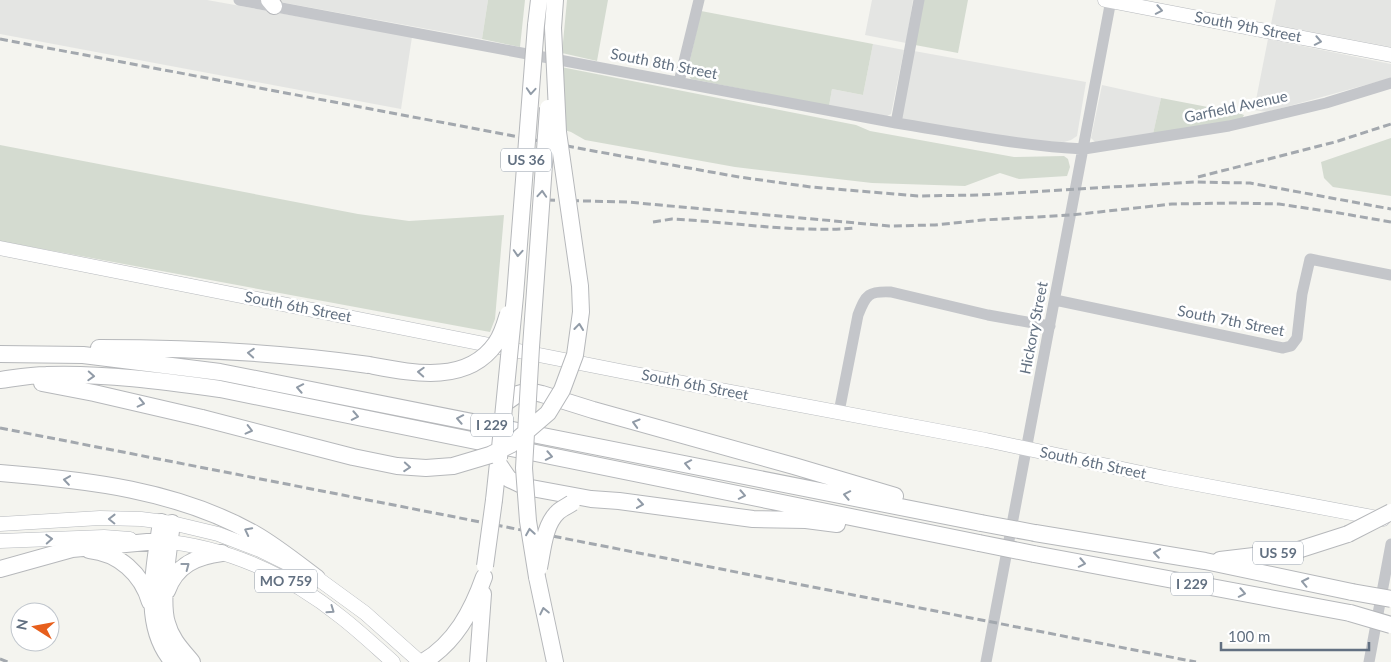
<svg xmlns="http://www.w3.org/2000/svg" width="1391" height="662" font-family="Lato,sans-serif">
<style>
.built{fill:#e4e5e3}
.green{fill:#d4dbd0}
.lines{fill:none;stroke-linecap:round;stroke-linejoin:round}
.major-casing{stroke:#b6b9bd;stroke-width:15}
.highway-casing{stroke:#b6b8bb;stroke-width:18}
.minor{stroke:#c4c6ca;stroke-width:11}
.major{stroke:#fff;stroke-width:14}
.highway{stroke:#fff;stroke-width:16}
.rail{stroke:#a3a8ae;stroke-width:3;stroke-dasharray:8 4;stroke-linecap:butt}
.highway-bridge-casing{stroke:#b6b8bb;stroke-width:18;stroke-linecap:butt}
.highway-bridge{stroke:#fff;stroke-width:16}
.oneway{stroke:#919ba7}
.labels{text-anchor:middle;stroke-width:5;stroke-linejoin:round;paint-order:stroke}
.shield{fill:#fff;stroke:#919ba7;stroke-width:1}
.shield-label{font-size:14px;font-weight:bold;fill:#627081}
.street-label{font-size:15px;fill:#627081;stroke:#fff}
</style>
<rect width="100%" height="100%" fill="#f4f4ef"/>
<path class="built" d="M0 0H207L412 37 401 109 0 34Z
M281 0H488L482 39 280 2Z
M872 0H913L906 43 865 35Z
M1276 0H1391V47L1271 24Z
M1268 39 1391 64V78L1267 112 1254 110Z
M873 44 904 50 891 114 887 116 829 106 832 89 863 95Z
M914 51 1086 82 1077 136 1071 140 1064 142 1036 141 903 120 901 117Z
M1102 85 1161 98 1153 134 1095 142 1091 138Z"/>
<path class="green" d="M488 0H525L520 47 482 39Z
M567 0H608L597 61 562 53Z
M924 0H968L958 53 915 45Z
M701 11 873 44 863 95 832 89 829 106 691 79 687 73Z
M561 67 856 125 870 131 1014 157 1064 156 1068 159 1070 167 1067 176 1019 179 1000 173 965 186 872 183 735 167 585 140 571 132 558 128Z
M1161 98 1239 113 1244 115 1242 119 1153 134Z
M1391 138V196L1333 187 1324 178 1321 162Z
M0 145 358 214 409 221 504 215 495 319 490 332 0 241Z"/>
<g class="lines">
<defs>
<path id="major" d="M1105 0 1391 55
M0 248 625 372 986 440 1165 478 1383 519
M0 524 100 518 141 519 172 523 218 534 260 550 317 578 365 613 420 662
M0 541 104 537 130 539
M159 541C225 546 289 575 341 617 359 631 376 647 393 662"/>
<path id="highway" d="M269 0 274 6
M536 25 539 0
M553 28 555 0
M99 348C189 348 280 352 369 365
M0 354 83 355 220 372 981 523
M0 380C15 378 31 375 46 375 104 373 162 381 220 389L979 543
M42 383 94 393 202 418
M505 403 518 394 529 391 542 394 593 410 794 466 895 496
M498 463 509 479 526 487 591 499 619 501 753 519 806 520 837 524
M0 473C87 480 177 490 255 534 276 546 297 563 317 578
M494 500 498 463
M161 522C155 566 140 625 173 662
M172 523C169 548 160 601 167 623 171 639 182 650 192 662
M1035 533 1205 561 1352 592
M89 550C119 553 142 574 150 602
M1034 554 1350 613
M1220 560 1295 551 1348 534
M0 569 72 549 158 541
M537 577 555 662
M167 591C176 565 197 556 222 553
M423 662C455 643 472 611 484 577
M478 662 483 594"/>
</defs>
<use href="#major" class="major-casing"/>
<use href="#highway" class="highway-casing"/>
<path class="minor" d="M239 0 896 123C958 133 1021 146 1084 149L1229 126 1326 103 1391 83
M679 82 699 0
M896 123 919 0
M1055 300 1283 348 1291 346 1297 338 1302 294 1310 259 1391 275
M839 412 858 315C866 294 869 291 891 292L988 315 1050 326
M986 662 1111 0
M1369 662 1391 544"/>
<use href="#major" class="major"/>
<use href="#highway" class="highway"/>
<path class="rail" d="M0 39 588 150 739 177 811 187 918 196 980 195 1194 182 1250 183 1391 209
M1198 177 1335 142 1391 124
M547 200 627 202 889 226 935 225 983 220 1071 215 1172 204 1233 203 1279 204 1339 213 1391 222
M653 222 672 219C733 222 794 233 855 228
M0 428 1196 662
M0 659 8 662"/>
<defs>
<path id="highway-bridge" d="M369 365C412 373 467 385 496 343 502 335 505 324 508 314
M202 418 353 457 397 466 426 468 453 466 490 455 512 444 548 413 562 390 575 355 581 312 580 286 558 132 553 28
M499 458 515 296 536 25
M981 523 1035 533
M1348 534 1391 512
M979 543 1034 554
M485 566 494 500
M539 568C543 549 544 525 558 512 562 508 568 506 572 503
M537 577 528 521 524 468 531 347 548 108
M1352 592 1391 599
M1350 613 1391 625"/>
</defs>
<use href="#highway-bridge" class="highway-bridge-casing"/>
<use href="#highway-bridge" class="highway-bridge"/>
</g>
<defs><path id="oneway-chevron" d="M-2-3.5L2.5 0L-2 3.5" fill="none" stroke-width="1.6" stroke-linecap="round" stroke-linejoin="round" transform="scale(1.25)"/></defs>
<g class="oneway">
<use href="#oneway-chevron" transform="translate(1159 10) rotate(11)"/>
<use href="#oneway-chevron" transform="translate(1318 41) rotate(11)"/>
<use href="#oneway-chevron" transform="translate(531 91) rotate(94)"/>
<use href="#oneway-chevron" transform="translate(542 194) rotate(-86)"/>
<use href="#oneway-chevron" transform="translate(518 253) rotate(94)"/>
<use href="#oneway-chevron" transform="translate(579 327) rotate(-84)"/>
<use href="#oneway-chevron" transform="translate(251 353) rotate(-176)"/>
<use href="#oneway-chevron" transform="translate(421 372) rotate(-177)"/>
<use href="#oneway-chevron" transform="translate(91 376) rotate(3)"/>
<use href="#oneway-chevron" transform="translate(300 388) rotate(-169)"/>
<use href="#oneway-chevron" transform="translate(141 403) rotate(13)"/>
<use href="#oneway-chevron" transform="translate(355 416) rotate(11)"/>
<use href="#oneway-chevron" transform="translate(460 419) rotate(-169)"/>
<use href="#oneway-chevron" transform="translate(636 423) rotate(-164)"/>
<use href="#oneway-chevron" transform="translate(249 430) rotate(14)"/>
<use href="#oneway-chevron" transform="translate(549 456) rotate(11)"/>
<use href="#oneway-chevron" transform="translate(688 464) rotate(-169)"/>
<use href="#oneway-chevron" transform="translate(407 467) rotate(4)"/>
<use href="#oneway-chevron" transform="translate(67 480) rotate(-172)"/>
<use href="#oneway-chevron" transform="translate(742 495) rotate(11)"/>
<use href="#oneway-chevron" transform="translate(847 495) rotate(-169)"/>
<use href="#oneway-chevron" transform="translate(640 504) rotate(8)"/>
<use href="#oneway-chevron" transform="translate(112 519) rotate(-179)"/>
<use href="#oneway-chevron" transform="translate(248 531) rotate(-153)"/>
<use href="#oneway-chevron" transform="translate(530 532) rotate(-99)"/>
<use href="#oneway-chevron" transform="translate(49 539) rotate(-3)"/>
<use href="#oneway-chevron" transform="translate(1157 553) rotate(-171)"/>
<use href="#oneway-chevron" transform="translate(1082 563) rotate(11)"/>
<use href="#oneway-chevron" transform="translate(186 566) rotate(-37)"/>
<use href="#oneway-chevron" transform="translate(1305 582) rotate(-168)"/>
<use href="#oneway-chevron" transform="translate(1242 593) rotate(11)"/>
<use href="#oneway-chevron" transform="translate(331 610) rotate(35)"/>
<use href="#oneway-chevron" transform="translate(544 611) rotate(-102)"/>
</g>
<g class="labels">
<g class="shield">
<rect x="501" y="148.5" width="50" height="23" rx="4"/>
<rect x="471" y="413.5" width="42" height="23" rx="4"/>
<rect x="1253" y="541.5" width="50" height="23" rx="4"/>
<rect x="255" y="569.5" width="62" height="23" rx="4"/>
<rect x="1171" y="572.5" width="42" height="23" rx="4"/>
</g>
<g class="shield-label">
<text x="526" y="165">US 36</text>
<text x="492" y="430">I 229</text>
<text x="1278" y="558">US 59</text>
<text x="286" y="586">MO 759</text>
<text x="1192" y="589">I 229</text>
</g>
<g class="street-label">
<text transform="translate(1248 27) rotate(11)" y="5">South 9th Street</text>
<text transform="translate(664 64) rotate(11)" y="5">South 8th Street</text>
<text transform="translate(1236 107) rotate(-12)" y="5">Garfield Avenue</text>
<text transform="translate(298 307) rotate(11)" y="5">South 6th Street</text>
<text transform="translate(1231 321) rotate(11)" y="5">South 7th Street</text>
<text transform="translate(1034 328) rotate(-79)" y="5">Hickory Street</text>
<text transform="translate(695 385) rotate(11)" y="5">South 6th Street</text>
<text transform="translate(1093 463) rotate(12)" y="5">South 6th Street</text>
</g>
</g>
<g transform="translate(35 627) rotate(281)"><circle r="24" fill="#ffffff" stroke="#c0c6cd"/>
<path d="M0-4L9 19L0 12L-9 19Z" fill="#e75f1c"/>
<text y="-8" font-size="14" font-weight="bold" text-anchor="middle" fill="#627081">N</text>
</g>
<path d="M1221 642v8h148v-8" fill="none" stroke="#627081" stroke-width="2.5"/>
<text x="1228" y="642" font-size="15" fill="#627081" stroke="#ffffff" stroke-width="4" paint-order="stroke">100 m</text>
</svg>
